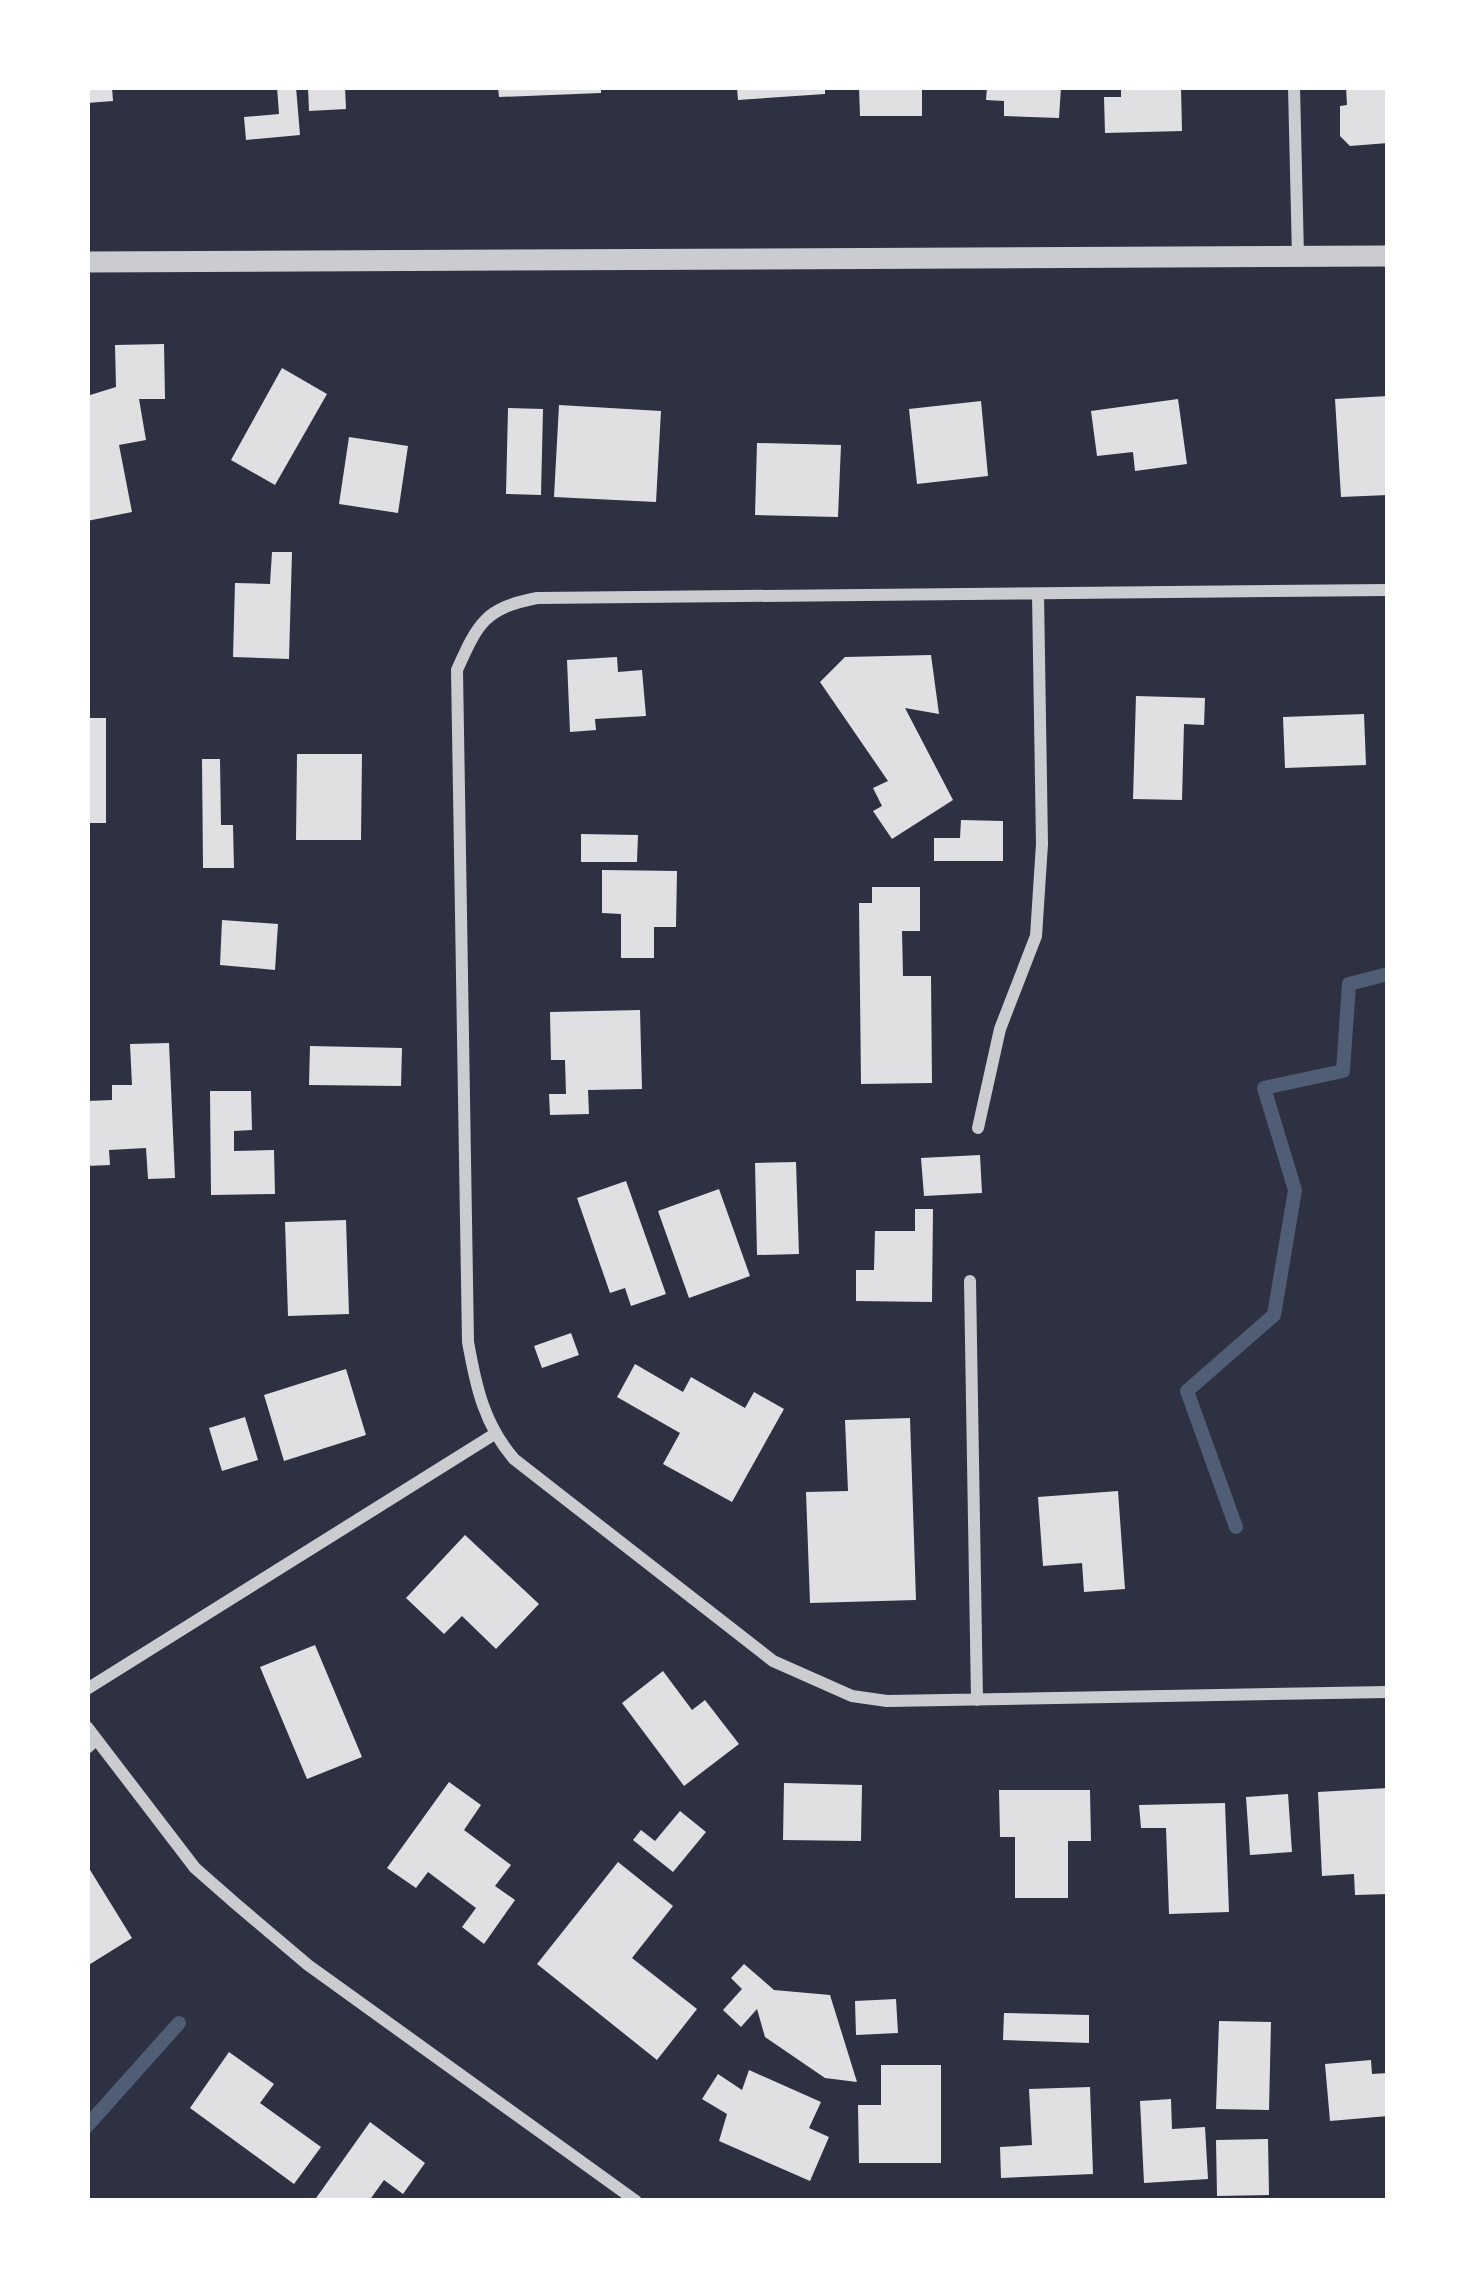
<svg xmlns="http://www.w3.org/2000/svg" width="1475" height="2288" font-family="'PT Serif',serif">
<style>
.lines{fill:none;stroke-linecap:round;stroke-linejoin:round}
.stream{stroke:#4f5d75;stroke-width:14}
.building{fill:#e0e0e3}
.service{stroke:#caccd0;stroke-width:9}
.minor{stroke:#caccd0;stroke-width:12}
.tertiary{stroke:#caccd0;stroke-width:21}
</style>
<rect width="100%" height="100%" fill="#2d3142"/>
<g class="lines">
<path class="stream" d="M1236 1527 1187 1391 1274 1315 1295 1190 1264 1088 1343 1071 1349 984 1388 974
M87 2126 179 2023"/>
</g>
<path class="building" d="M87 87H112L113 101 87 103Z
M277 87H296L300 135 246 140 244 117 279 114Z
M308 87H345L346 109 309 111Z
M498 87H601V93L499 97Z
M737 87H825V94L738 100Z
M859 87H922V116H860Z
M987 87H1061L1059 118 1004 116V101L986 100Z
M1121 87H1181L1182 131 1105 133 1104 97H1121Z
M1346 87H1388V143L1350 146 1340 136V106L1347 105Z
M164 344 165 399H139L146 440 119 445 132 512 87 521V396L116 387 115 345Z
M282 368 327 394 275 485 231 460Z
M1388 396V495L1341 497 1335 399Z
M1178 399 1187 464 1135 471 1133 452 1097 456 1091 411Z
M981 401 988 476 917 484 909 409Z
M559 405 661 411 656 502 554 497Z
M508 408 543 409 541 495 506 494Z
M349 437 408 446 398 513 339 504Z
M757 443 841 445 838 517 755 515Z
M272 552H292L289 659 233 657 235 583 270 584Z
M931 655 939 714 905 708 953 800 892 839 873 811 882 806 873 788 888 781 820 682 845 657Z
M617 657 618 672 642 670 646 716 595 719 596 730 570 732 567 660Z
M1136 696 1205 698 1204 725 1184 724 1182 800 1133 799Z
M1364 714 1366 765 1285 768 1283 717Z
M87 718H106V823H87Z
M297 754H362L361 840H296Z
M202 759H220L221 825H233L234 868H203Z
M961 820 1003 821V861H934V838H960Z
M581 834 638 835 637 862H581Z
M602 870 677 871 676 927H654V958H621V914L602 913Z
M872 887H920V931H902L903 976H931L932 1083 861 1084 859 903H872Z
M222 920 278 924 275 970 220 965Z
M640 1010 642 1089 588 1090 589 1114 550 1115 549 1094H566L565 1060H551L550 1012Z
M169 1043 175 1178 148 1179 146 1148 109 1150 110 1165 87 1166V1101L112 1100V1085H132L130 1044Z
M310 1046 402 1048 401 1086 309 1085Z
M210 1091H251L252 1130 234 1131V1151L274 1150 275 1194 211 1195Z
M980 1155 982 1193 924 1196 921 1158Z
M796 1162 799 1254 757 1255 755 1163Z
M626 1181 666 1294 631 1306 625 1288 610 1293 577 1198Z
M719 1189 750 1276 689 1298 658 1211Z
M915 1209H933L932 1302 856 1301V1270H874L875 1231H915Z
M346 1220 349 1314 288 1316 285 1222Z
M571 1333 579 1355 542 1368 534 1346Z
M635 1364 683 1392 691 1377 745 1408 754 1392 784 1409 732 1502 663 1464 680 1433 617 1397Z
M346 1369 366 1435 284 1461 264 1395Z
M245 1417 258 1460 222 1471 209 1428Z
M910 1418 916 1600 810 1603 806 1492 848 1491 845 1420Z
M1118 1491 1125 1589 1084 1592 1082 1563 1043 1566 1038 1497Z
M465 1535 539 1604 496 1649 462 1616 444 1634 406 1598Z
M315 1645 362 1757 307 1779 260 1667Z
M663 1671 692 1710 705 1700 739 1744 684 1786 622 1703Z
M449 1782 481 1805 464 1830 511 1865 495 1886 515 1900 484 1944 462 1927 476 1908 428 1872 416 1888 387 1868Z
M784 1783 862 1785 861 1841 783 1840Z
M1388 1788V1894L1355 1895 1354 1874 1322 1876 1318 1792Z
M999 1790H1090L1091 1841H1068V1898H1015V1837H1000Z
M1288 1794 1292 1852 1250 1855 1246 1797Z
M1225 1803 1229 1912 1169 1914 1166 1828H1141L1139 1805Z
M680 1811 706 1832 673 1872 633 1840 641 1830 655 1841Z
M618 1862 673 1906 632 1958 697 2009 657 2060 537 1964Z
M87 1865 132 1938 87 1966Z
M744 1964 774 1990 830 1995 857 2082 825 2078 765 2037 757 2009 741 2027 723 2010 742 1989 731 1978Z
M896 1999 898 2033 856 2035 855 2001Z
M1004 2013 1089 2015V2043L1003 2040Z
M1219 2021 1271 2022 1269 2110 1216 2109Z
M229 2052 274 2084 260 2103 321 2147 294 2184 190 2108Z
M1371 2060 1372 2074 1388 2073V2116L1330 2121 1325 2064Z
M881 2065H941V2163H859L858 2105H881Z
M749 2070 821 2102 809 2128 829 2137 810 2181 719 2141 727 2114 702 2099 718 2074 742 2090Z
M1090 2087 1093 2174 1001 2178 1000 2147 1032 2145 1029 2089Z
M1171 2099 1172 2129 1205 2127 1208 2179 1144 2183 1140 2101Z
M370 2122 425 2163 403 2194 384 2180 369 2201H314Z
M1268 2139 1269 2195 1217 2196 1216 2140Z"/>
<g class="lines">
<path class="service" d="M87 1750 97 1741"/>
<path class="minor" d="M1294 87 1298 256
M1388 590 537 598C485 608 478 623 457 670L468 1342C476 1387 484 1424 514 1459L773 1661 852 1696 887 1701 1388 1692
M978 1128 1000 1029 1036 936 1042 844 1038 594
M970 1281 977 1700
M87 1689 493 1435
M87 1727 195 1868 236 1904 308 1965 636 2201"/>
<path class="tertiary" d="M87 262 1388 256"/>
</g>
<rect width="1475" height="2288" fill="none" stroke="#ffffff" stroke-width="180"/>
</svg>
